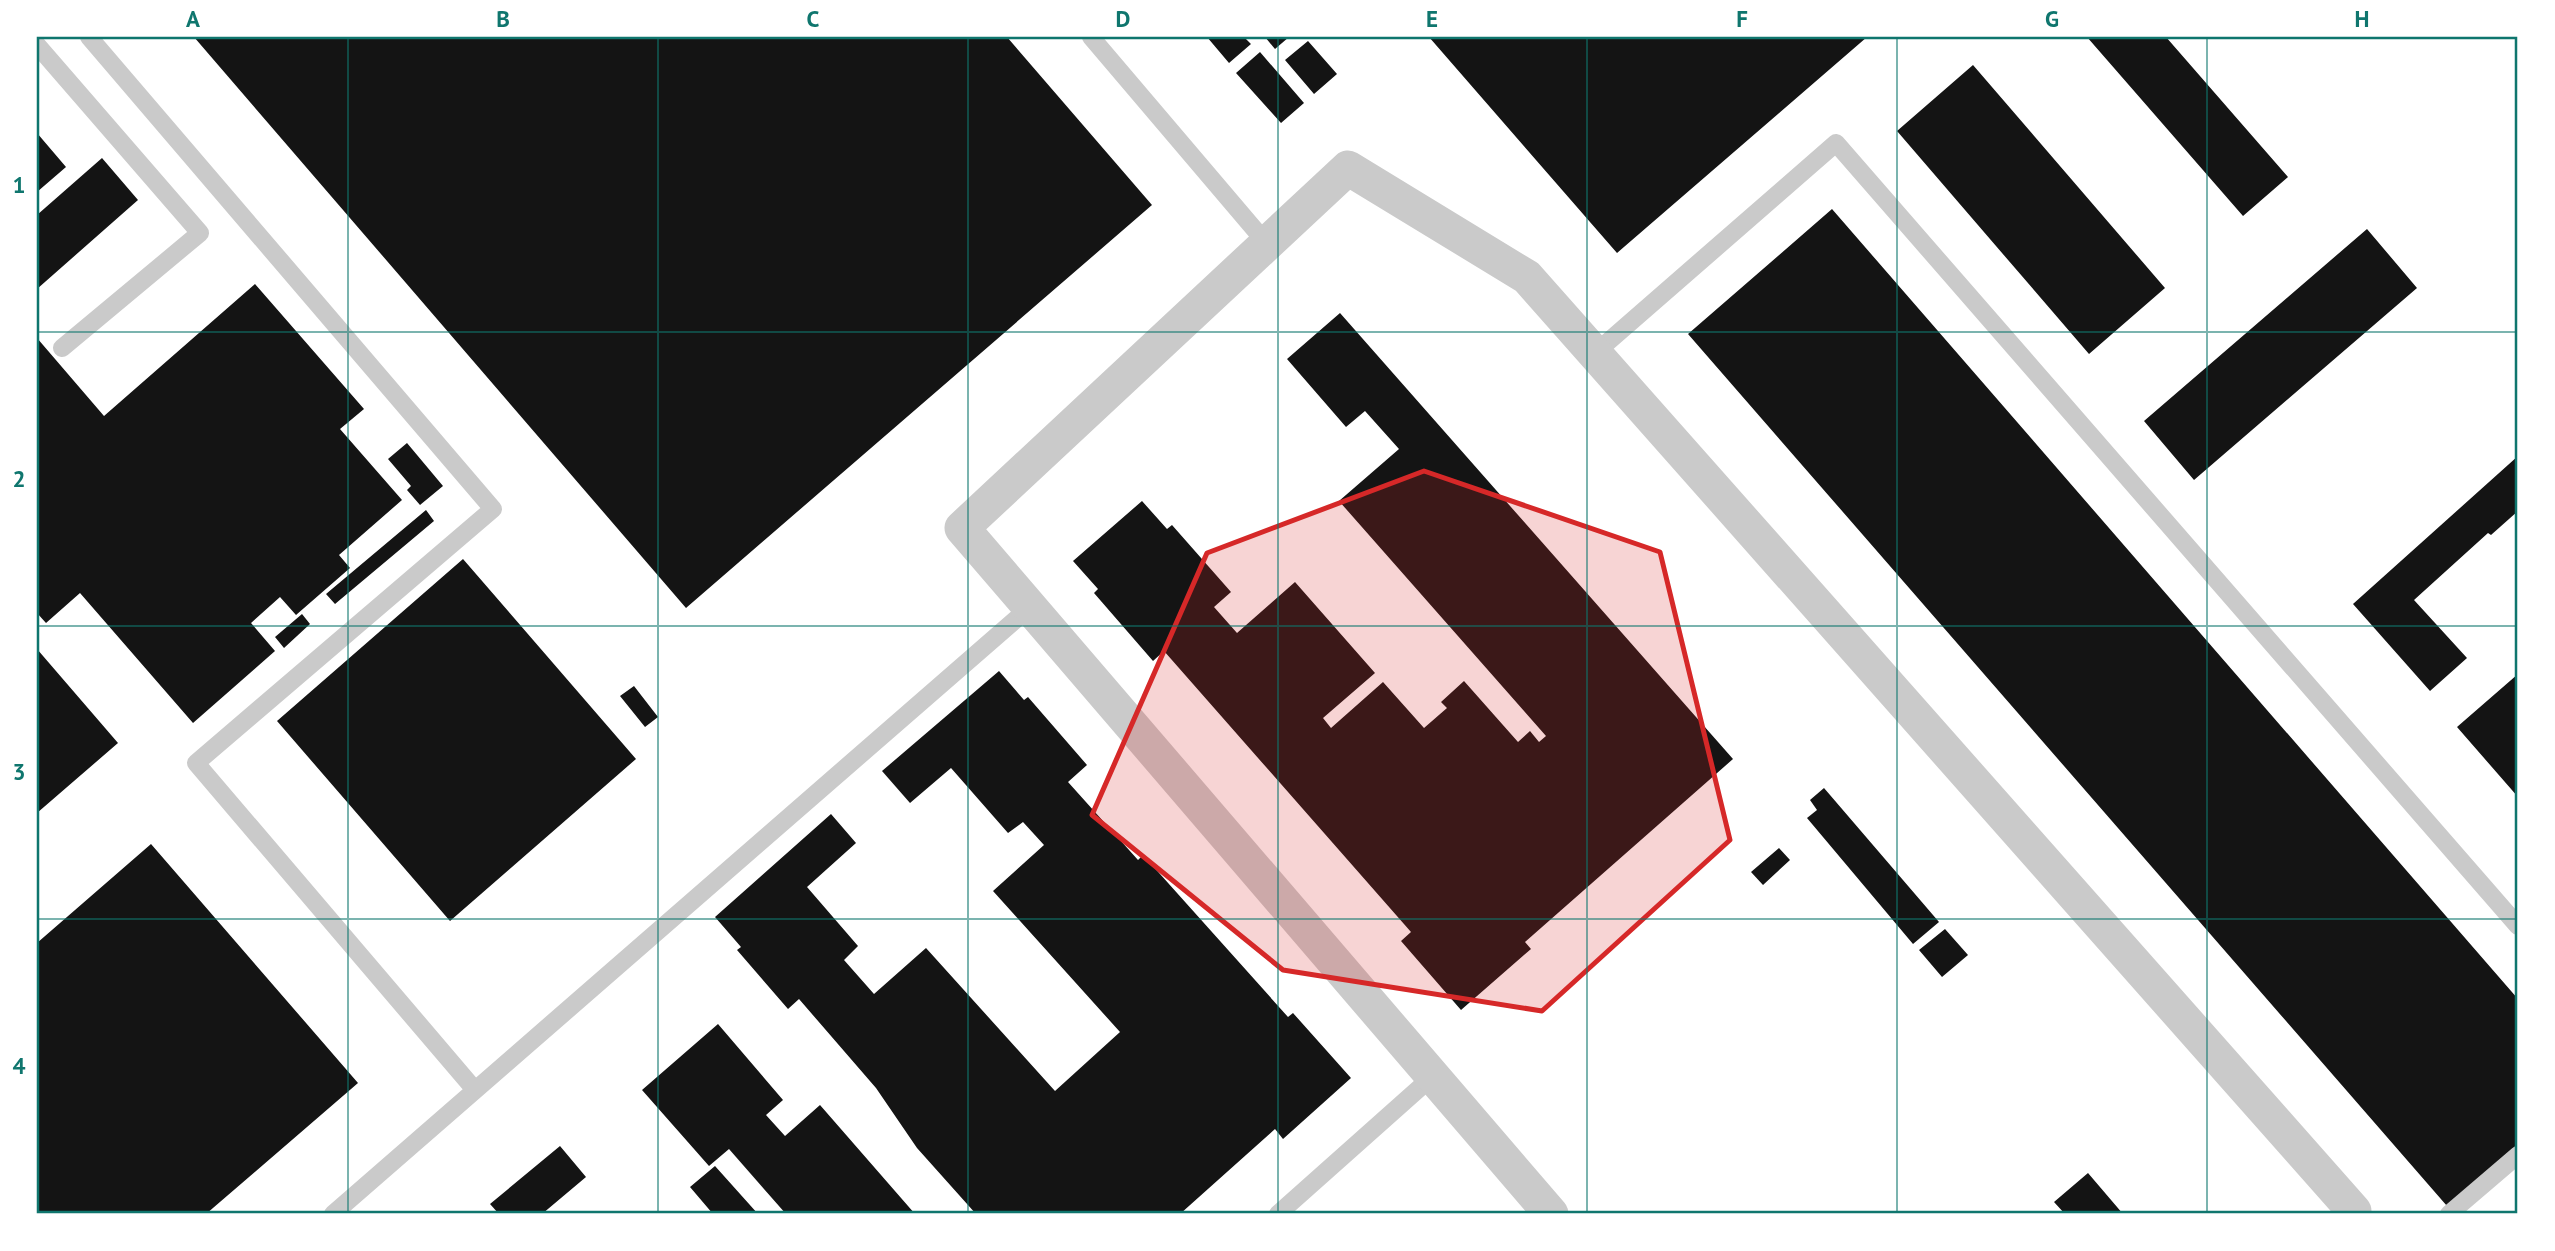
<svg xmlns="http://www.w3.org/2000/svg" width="2555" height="1251" font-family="'PT Sans',sans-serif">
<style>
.building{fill:#141414}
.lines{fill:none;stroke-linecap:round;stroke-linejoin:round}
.service{stroke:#cacaca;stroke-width:18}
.minor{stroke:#cacaca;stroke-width:35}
.marked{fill:#d62828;fill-opacity:0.2;stroke:#d62828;stroke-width:5;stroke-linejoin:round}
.grid{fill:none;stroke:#0f766e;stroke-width:2;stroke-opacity:0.55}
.neatline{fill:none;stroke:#0f766e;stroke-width:2.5}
.grid-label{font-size:23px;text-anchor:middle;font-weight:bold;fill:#0f766e}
</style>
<rect width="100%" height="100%" fill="#fff"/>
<path class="building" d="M194 37H1007L1152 205 686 608Z
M1207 37H1244L1251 44 1229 63Z
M1265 37H1289L1275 49Z
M1429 37H1867L1617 253Z
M2087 37H2166L2288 177 2243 216Z
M1308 41 1337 74 1314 94 1285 60Z
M1260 52 1304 103 1281 123 1236 73Z
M1973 65 2165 288 2089 354 1897 131Z
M37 133 66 167 37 192Z
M102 158 138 200 37 289V215Z
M1832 209 2518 999V1144L2447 1206 1688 334Z
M2367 229 2417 288 2194 480 2144 421Z
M255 284 364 409 340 429 402 500 339 555 350 568 296 615 280 597 251 623 275 651 193 723 80 593 46 623 37 613V338L104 416Z
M1340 313 1733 759 1525 942 1531 949 1461 1010 1401 941 1411 932 1164 651 1153 661 1094 593 1098 589 1073 561 1142 501 1167 529 1172 525 1231 592 1214 607 1237 633 1295 582 1375 673 1323 718 1331 728 1383 682 1424 728 1447 708 1441 702 1464 681 1518 742 1530 731 1539 742 1546 736 1339 501 1399 449 1365 411 1346 427 1287 359Z
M407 443 443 486 420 505 407 490 411 486 388 459Z
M2518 456V511L2491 535 2488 533 2414 600 2467 658 2430 691 2353 604Z
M426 510 434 521 335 604 326 594Z
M463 559 636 759 450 921 277 721Z
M302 614 310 624 284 648 275 637Z
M37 649 118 743 37 813Z
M999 671 1024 700 1028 697 1087 765 1068 782 1138 860 1143 855 1288 1017 1293 1013 1351 1078 1283 1139 1275 1129 1180 1214H976L917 1148 876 1088 799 999 788 1009 737 950 741 947 715 917 831 814 856 843 807 887 858 946 844 960 874 994 926 948 1055 1091 1120 1032 993 891 1044 845 1023 822 1008 833 951 768 910 803 882 771Z
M2518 674V797L2457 727Z
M634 686 658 717 645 727 620 696Z
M1824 788 1939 922 1913 944 1807 818 1817 810 1810 800Z
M151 844 358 1083 206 1214H37V943Z
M1779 848 1790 860 1763 885 1751 872Z
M1945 929 1968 955 1942 977 1919 950Z
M718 1024 783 1100 766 1115 785 1136 820 1105 915 1214H786L729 1149 709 1166 642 1090Z
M560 1146 586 1177 542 1214H499L490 1204Z
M715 1166 758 1214H713L690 1187Z
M2088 1173 2123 1214H2065L2054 1202Z"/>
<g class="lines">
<path class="service" d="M89 37 493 509 196 763 475 1090
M1091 37 1267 244
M37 45 200 233 62 348
M1594 354 1836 143 2518 926
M333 1214 1030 607
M1278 1214 1433 1076
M2449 1214 2518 1155"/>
<path class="minor" d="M1551 1214 962 528 1348 168 1527 277 2354 1211"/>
</g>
<path class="marked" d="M1424 471 1660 552 1730 840 1542 1011 1283 970 1092 815 1207 553Z"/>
<path class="grid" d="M348 37V1214M658 37V1214M968 37V1214M1278 37V1214M1587 37V1214M1897 37V1214M2207 37V1214M37 332H2518M37 626H2518M37 919H2518"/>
<rect width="2555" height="1251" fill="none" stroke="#ffffff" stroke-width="77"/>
<rect x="38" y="38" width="2478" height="1174" class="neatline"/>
<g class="grid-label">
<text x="193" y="27">A</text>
<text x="503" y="27">B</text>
<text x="813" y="27">C</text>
<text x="1123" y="27">D</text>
<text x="1432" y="27">E</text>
<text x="1742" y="27">F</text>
<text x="2052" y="27">G</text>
<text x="2362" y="27">H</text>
<text x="19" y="193">1</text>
<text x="19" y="487">2</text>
<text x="19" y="780">3</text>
<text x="19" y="1074">4</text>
</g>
</svg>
